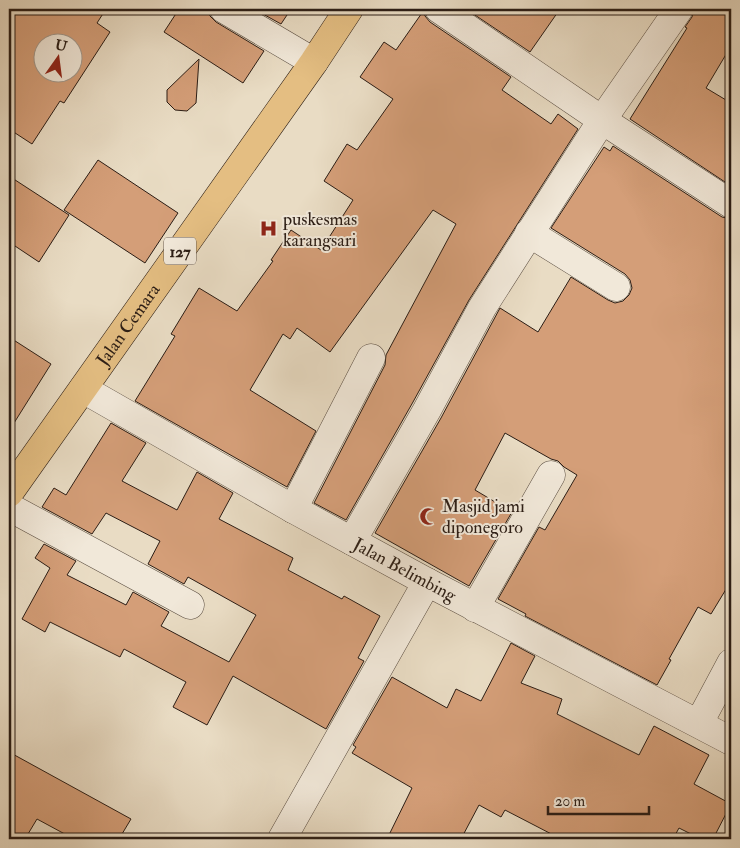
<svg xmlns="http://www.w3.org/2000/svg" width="740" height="848" font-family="'IM FELL Double Pica',serif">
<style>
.building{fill:#d49e78;stroke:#2b1d15;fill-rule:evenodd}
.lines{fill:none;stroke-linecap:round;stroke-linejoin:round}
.minor-casing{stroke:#5a4d41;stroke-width:29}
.major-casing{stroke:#2b1d15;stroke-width:29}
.minor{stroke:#f1e8d9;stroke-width:28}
.major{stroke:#e4be82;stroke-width:28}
.labels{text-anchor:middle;stroke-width:4;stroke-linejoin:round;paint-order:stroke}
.shield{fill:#f1e8d9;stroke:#665a50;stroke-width:1}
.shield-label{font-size:16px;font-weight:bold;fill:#2b1d15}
.poi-label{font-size:18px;fill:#2b1d15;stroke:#f1e8d9;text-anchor:start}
.street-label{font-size:18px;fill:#2b1d15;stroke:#f1e8d9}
</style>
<rect width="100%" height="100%" fill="#e9dcc4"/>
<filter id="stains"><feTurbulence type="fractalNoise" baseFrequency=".004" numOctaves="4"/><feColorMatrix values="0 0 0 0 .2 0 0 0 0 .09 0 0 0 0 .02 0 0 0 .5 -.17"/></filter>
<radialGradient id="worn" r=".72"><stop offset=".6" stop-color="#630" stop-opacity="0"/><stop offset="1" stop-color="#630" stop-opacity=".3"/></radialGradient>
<path class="building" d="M9 9H106L97 23 110 32 64 103 60 101 32 144 9 129ZM42 42H72V72H42Z
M179 9H208L210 16 216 22 264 51 243 83 164 32Z
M254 9H291L281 24Z
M466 9H560L530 52Z
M694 9H731V46L706 88 731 103V186L630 119 687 28 685 27 692 17Z
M424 10 425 16 430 22 511 77 502 90 551 124 558 114 578 129 469 300 413 402 346 520 314 503 385 365 386 355 456 224 433 210 330 352 297 328 290 339 283 334 250 390 316 431 287 487 135 401 175 336 171 334 199 288 237 311 273 261 271 260 291 230 321 250 353 200 324 181 347 144 357 150 393 99 360 77 384 42 396 50Z
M199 59 196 103 187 111 175 110 167 102V90Z
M613 146 722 217 731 219V581L711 614 698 607 669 659 671 660 657 685 525 616 526 614 498 599 539 527 545 530 577 475 564 467 558 461 551 459 505 433 475 490 512 512 469 586 375 533 441 418 500 308 538 332 571 277 608 300 615 303 623 301 629 295 632 288 630 280 625 274 551 228 604 147 610 151Z
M98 160 178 213 145 263 64 210Z
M9 176 69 215 39 262 9 242Z
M9 337 51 364 9 431Z
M111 423 146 443 122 481 177 510 197 472 233 493 219 519 293 558 288 570 342 599 344 596 380 616 358 658 364 661 326 729 233 676 207 725 173 707 186 682 124 649 120 657 50 622 45 632 22 619 50 568 35 558 44 544 76 561 67 575 126 605 133 592 169 612 161 626 229 662 256 615 188 577 184 584 148 564 160 541 106 513 92 534 42 507 54 488 66 495Z
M511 643 535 656 521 683 562 699 557 714 639 755 654 726 709 755 694 784 731 804 713 839H701L679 828 673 839H561L505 810 501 817 479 805 461 839H387L412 788 352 753 356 747 353 745 392 677 447 708 456 689 481 701Z
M9 752 131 819 119 839H74L37 819 25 839H9Z"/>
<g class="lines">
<defs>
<g id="minor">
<path d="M224 9 314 62"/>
<path d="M439 9 602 120 731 204"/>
<path d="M529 233 616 287"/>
<path id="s1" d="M83 389 293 509 427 582 731 741"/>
<path d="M9 507 190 605"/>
<path d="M293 509 371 358"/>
<path d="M352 541 427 410 482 308 602 120 679 9"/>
<path d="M475 608 551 475"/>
<path d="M699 723 731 663"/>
<path d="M282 839 427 582"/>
</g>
<g id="major">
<path id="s2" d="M9 493 314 62 349 9"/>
</g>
</defs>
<use href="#minor" class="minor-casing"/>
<use href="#major" class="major-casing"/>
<use href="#minor" class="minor"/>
<use href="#major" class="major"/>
</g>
<defs>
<symbol id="hospital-bare" viewBox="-9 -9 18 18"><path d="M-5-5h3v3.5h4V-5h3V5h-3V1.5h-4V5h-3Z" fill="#8f2418" stroke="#f1e8d9" stroke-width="2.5" paint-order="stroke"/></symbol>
<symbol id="mosque-bare" viewBox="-9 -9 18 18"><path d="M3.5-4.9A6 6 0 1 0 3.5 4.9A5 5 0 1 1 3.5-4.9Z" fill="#8f2418" stroke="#f1e8d9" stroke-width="2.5" paint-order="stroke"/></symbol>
</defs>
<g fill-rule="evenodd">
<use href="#hospital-bare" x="256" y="216" width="25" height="25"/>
<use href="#mosque-bare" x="416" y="504" width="25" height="25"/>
</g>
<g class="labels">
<rect class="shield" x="164" y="237.5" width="32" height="27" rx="4"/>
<g class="shield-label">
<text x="180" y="257">127</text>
</g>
<g class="poi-label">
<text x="283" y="225">puskesmas<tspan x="283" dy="21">karangsari</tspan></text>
<text x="442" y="512">Masjid jami<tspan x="442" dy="21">diponegoro</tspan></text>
</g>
<g class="street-label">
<text dy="6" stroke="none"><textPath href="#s2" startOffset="206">Jalan Cemara</textPath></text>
<text dy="6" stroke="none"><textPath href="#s1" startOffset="369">Jalan Belimbing</textPath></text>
</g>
</g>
<rect width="740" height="848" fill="none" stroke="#e9dcc4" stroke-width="30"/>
<rect x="10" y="10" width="720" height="828" fill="none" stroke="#2b1d15" stroke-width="2.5"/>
<rect x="15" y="15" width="710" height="818" fill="none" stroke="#2b1d15"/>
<g transform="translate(58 58) rotate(14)"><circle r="24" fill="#f1e8d9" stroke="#a2978b"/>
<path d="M0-4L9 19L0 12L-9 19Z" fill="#8f2418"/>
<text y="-8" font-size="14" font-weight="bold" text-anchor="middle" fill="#2b1d15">U</text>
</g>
<path d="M548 806v8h101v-8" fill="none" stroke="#2b1d15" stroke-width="2.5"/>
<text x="555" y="806" font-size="15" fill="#2b1d15" stroke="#f1e8d9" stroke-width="4" paint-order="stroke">20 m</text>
<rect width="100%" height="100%" filter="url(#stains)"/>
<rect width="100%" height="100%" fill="url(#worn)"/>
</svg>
